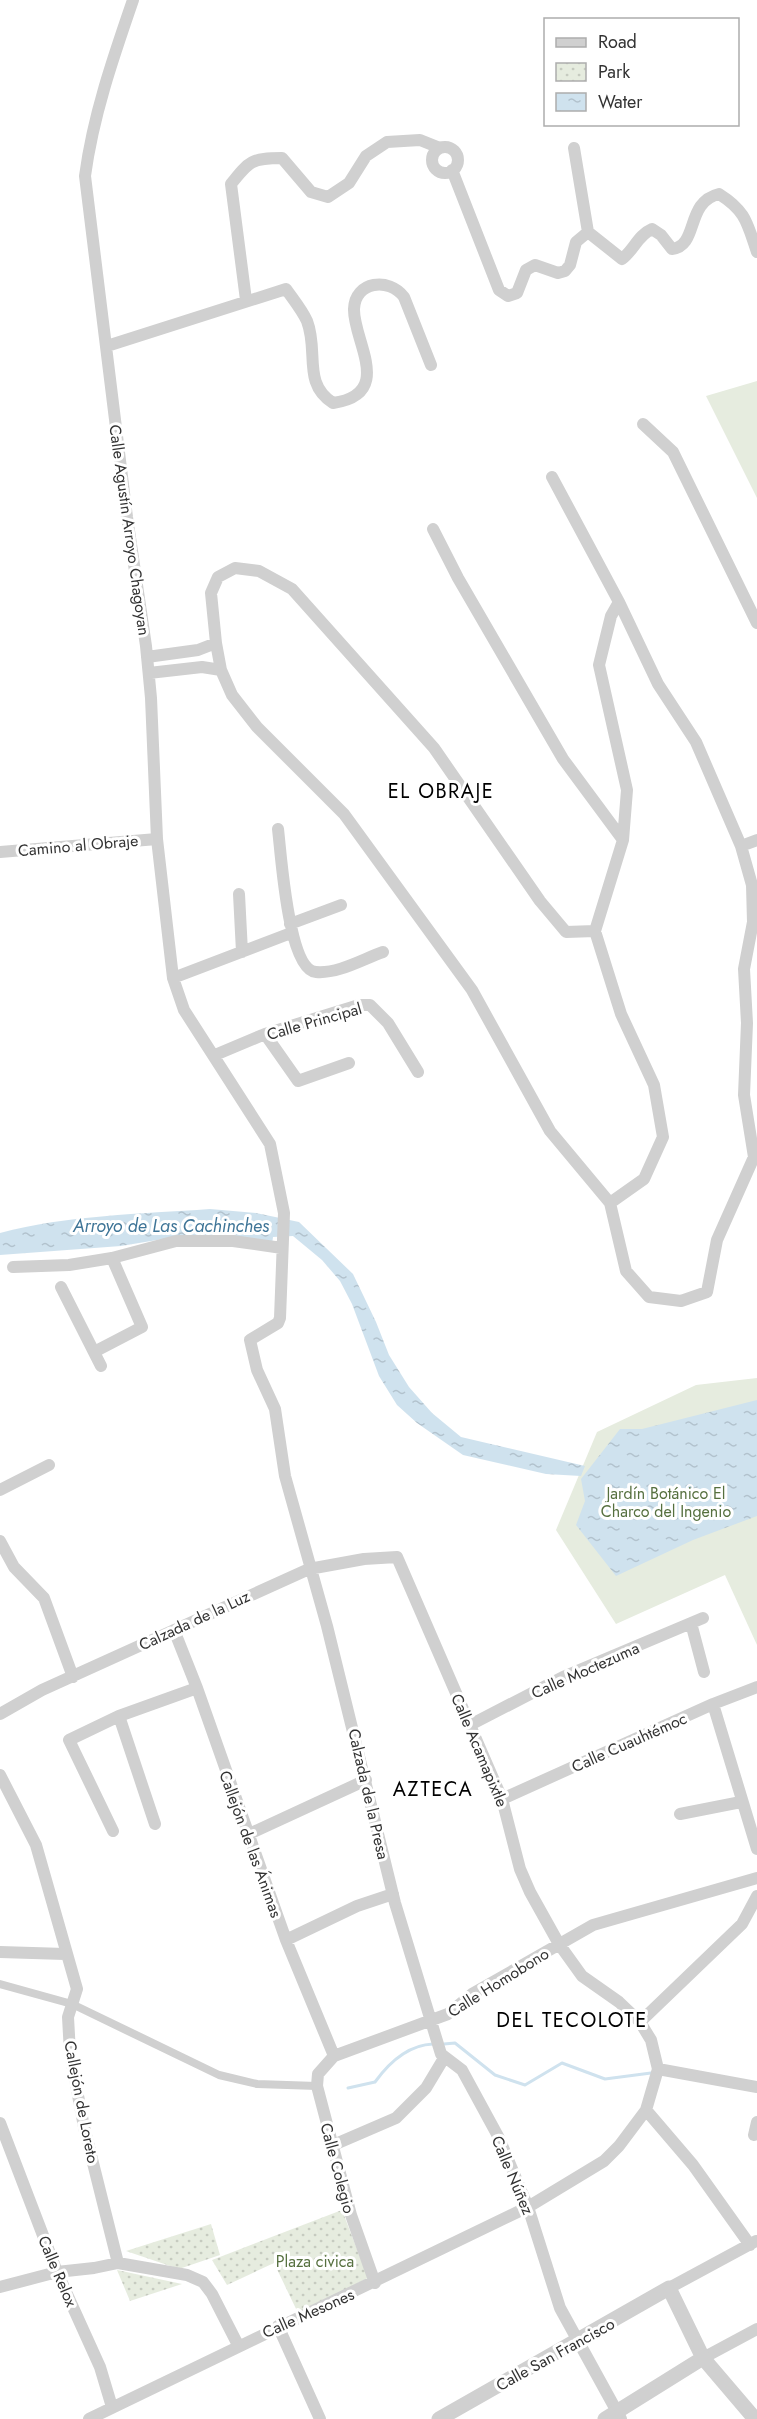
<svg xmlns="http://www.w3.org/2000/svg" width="757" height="2419" font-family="Jost,sans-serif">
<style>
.park{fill:url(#park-dots)}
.garden{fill:#e6ecdf}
.water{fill:url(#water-ripples)}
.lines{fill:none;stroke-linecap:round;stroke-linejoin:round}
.stream{stroke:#cfe2ee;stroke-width:3}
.pedestrian{stroke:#d0d0d0;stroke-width:8}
.minor{stroke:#d0d0d0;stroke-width:12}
.tertiary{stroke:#d0d0d0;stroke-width:15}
.labels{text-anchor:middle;stroke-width:6;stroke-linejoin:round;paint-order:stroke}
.street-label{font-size:16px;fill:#333;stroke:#fff}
.park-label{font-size:16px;fill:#56703f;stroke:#fff}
.water-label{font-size:18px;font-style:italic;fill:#3f7597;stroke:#fff}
.quarter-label{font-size:20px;letter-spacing:1.5px;fill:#000;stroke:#fff}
</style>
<defs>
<pattern id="park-dots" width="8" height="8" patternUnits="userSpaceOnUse" patternTransform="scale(1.5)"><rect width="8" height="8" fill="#e6ecdf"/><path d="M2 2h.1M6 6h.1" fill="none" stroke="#c6cbc0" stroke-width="1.8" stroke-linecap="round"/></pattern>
<pattern id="water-ripples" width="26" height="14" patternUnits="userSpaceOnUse" patternTransform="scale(1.5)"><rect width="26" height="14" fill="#cfe2ee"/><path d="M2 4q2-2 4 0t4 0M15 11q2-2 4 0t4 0" fill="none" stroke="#b2c2cd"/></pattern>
</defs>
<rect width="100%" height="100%" fill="#fff"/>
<path class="park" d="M342 2210 368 2278 298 2313 274 2263 227 2285 212 2260Z
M211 2224 220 2255 179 2269 126 2251Z
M117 2270 182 2284 130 2301Z"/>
<path class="garden" d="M757 381V498L706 396Z
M757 1378V1645L725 1575 616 1624 556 1530 597 1432 696 1385Z"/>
<path class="water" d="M210 1209 256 1213 299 1222 353 1274 376 1322 389 1355 409 1387 432 1413 461 1437 585 1466 581 1476 546 1474 463 1455 417 1423 397 1405 379 1376 352 1304 340 1281 322 1260 293 1236 273 1237 272 1244 163 1239 121 1246 0 1255V1233C68 1215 140 1214 210 1209Z
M757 1400V1516L693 1540 616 1576 576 1525 585 1501 581 1479 620 1429H642Z"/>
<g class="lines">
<path class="stream" d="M444 2044 455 2043 495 2075 525 2085 562 2063 605 2079 651 2073
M348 2088 375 2082C388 2064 408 2045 433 2044"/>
<path class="pedestrian" d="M0 1984 72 2004 219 2075 257 2084 317 2086"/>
<path class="minor" d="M133 0C113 58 93 116 85 176L127 517 146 646 151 698 157 839 173 978 184 1010 270 1144 284 1213 280 1318 278 1323 250 1340 257 1370 275 1409 285 1476 327 1626 395 1903 441 2054 462 2070 499 2138 528 2207 560 2308 621 2419
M432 160a13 13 0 1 1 26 0a13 13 0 1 1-26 0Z
M574 148 588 232 622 259C634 250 638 235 652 229L661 235 672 249C699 246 685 202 719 194 746 211 747 223 757 252
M452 170 499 290 508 296 517 293 526 270 535 265 558 273 565 271 570 265 576 242 588 232
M246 300 231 184C249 161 252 158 282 158L311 192 328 197 349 183 366 156 387 142 420 140 440 148
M107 346 286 289C293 299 302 310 307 321 319 352 302 383 333 403 395 394 353 341 354 309 355 281 389 277 404 297L431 365
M643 424 673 452 757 623
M552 477 619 602 658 684 696 742 741 846 752 885 753 922 744 969 747 1023 744 1095 754 1157 717 1240 707 1292 681 1301 649 1297 626 1271 610 1203 550 1131 472 990 344 814 257 727 232 695 221 670 216 643 211 593 218 577 235 568 259 571 292 589 434 748 540 901 566 932 595 931
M433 529 458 578 563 759 623 840
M147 657 198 650 216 643
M149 673 202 667 221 670
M278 829C281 853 288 970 316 972 338 974 363 959 383 952
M741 846 757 840
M0 852 157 839
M239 894 242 952
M290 924 341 905
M173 978 291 933
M265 1034 298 1081 349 1063
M215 1055 265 1034 359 1005H370L388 1023 418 1072
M610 1203 644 1179 663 1137 654 1085 621 1014 595 931 623 840 627 790 599 665 611 616 619 602
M13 1267 69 1265 112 1258 176 1241H233L282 1248
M61 1287 101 1366
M94 1352 142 1327 112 1258
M0 1490 49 1465
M0 1541 14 1567 44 1598 73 1677
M691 1623 704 1672
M174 1630 197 1688 286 1940 334 2056
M713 1704 757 1849
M0 1714 42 1690 309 1569 364 1559 397 1557 502 1799 520 1869 530 1892 559 1944 582 1976 619 2002 640 2022 651 2040 658 2069 646 2110 619 2146 604 2161 528 2207 89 2419
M119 1716 155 1824
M470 1725 563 1677 703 1618
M0 1775 36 1845 77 1989 68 2017 70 2053 84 2127 118 2263
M502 1799 713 1704 757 1687
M680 1814 741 1802
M113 1831 69 1740 119 1716 197 1688
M247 1835 366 1780
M286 1940 357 1906 393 1894
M0 1952 65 1954
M640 2022 742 1924 757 1896
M658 2069 757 2087
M646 2110 693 2165 750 2245
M0 2123 57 2272 100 2367 112 2407
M754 2135 757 2122
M331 2146 396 2118 426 2088 444 2058
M375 2283 351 2215 317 2086 318 2074 334 2056 448 2014 472 1994 593 1925 757 1878
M0 2287 57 2272 94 2268 118 2263 187 2275 203 2282 212 2294 238 2345
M669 2288 756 2241
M278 2326 320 2419
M703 2358 757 2329"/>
<path class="tertiary" d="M439 2419 669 2288 703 2358 755 2419
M605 2419 703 2358"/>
</g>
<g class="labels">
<g class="street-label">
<text transform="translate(130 530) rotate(82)" y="6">Calle Agustín Arroyo Chagoyan</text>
<text transform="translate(78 845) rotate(-5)" y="6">Camino al Obraje</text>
<text transform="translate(314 1021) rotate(-16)" y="6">Calle Principal</text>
<text transform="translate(194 1620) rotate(-25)" y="6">Calzada de la Luz</text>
<text transform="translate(585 1670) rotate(-24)" y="6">Calle Moctezuma</text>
<text transform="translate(629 1742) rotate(-24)" y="6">Calle Cuauhtémoc</text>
<text transform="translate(480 1750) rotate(67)" y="6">Calle Acamapixtle</text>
<text transform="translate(369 1794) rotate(77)" y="6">Calzada de la Presa</text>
<text transform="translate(251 1844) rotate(70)" y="6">Callejón de las Ánimas</text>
<text transform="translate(498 1982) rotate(-32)" y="6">Calle Homobono</text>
<text transform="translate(82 2102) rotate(79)" y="6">Callejón de Loreto</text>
<text transform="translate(338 2168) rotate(75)" y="6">Calle Colegio</text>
<text transform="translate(513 2175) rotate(67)" y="6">Calle Núñez</text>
<text transform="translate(58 2271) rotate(67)" y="6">Calle Relox</text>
<text transform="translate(308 2313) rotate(-24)" y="6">Calle Mesones</text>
<text transform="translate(555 2354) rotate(-29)" y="6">Calle San Francisco</text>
</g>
<g class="park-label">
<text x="666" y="1499">Jardín Botánico El<tspan x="666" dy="18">Charco del Ingenio</tspan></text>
<text x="315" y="2267">Plaza civica</text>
</g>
<g class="water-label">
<text x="171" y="1232">Arroyo de Las Cachinches</text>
</g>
<g class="quarter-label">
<text x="441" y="798">EL OBRAJE</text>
<text x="433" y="1796">AZTECA</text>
<text x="572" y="2027">DEL TECOLOTE</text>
</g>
</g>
<rect x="544" y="18" width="195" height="108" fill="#ffffff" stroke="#adadad" stroke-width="1.5"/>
<rect x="556" y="38" width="30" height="9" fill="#d0d0d0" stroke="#adadad" stroke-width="1.5"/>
<text x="598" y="48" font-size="18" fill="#333333">Road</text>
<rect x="556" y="63" width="30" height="18" fill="url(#park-dots)" stroke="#adadad" stroke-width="1.5"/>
<text x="598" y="78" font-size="18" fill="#333333">Park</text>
<rect x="556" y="93" width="30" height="18" fill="url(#water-ripples)" stroke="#adadad" stroke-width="1.5"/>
<text x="598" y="108" font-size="18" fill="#333333">Water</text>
</svg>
